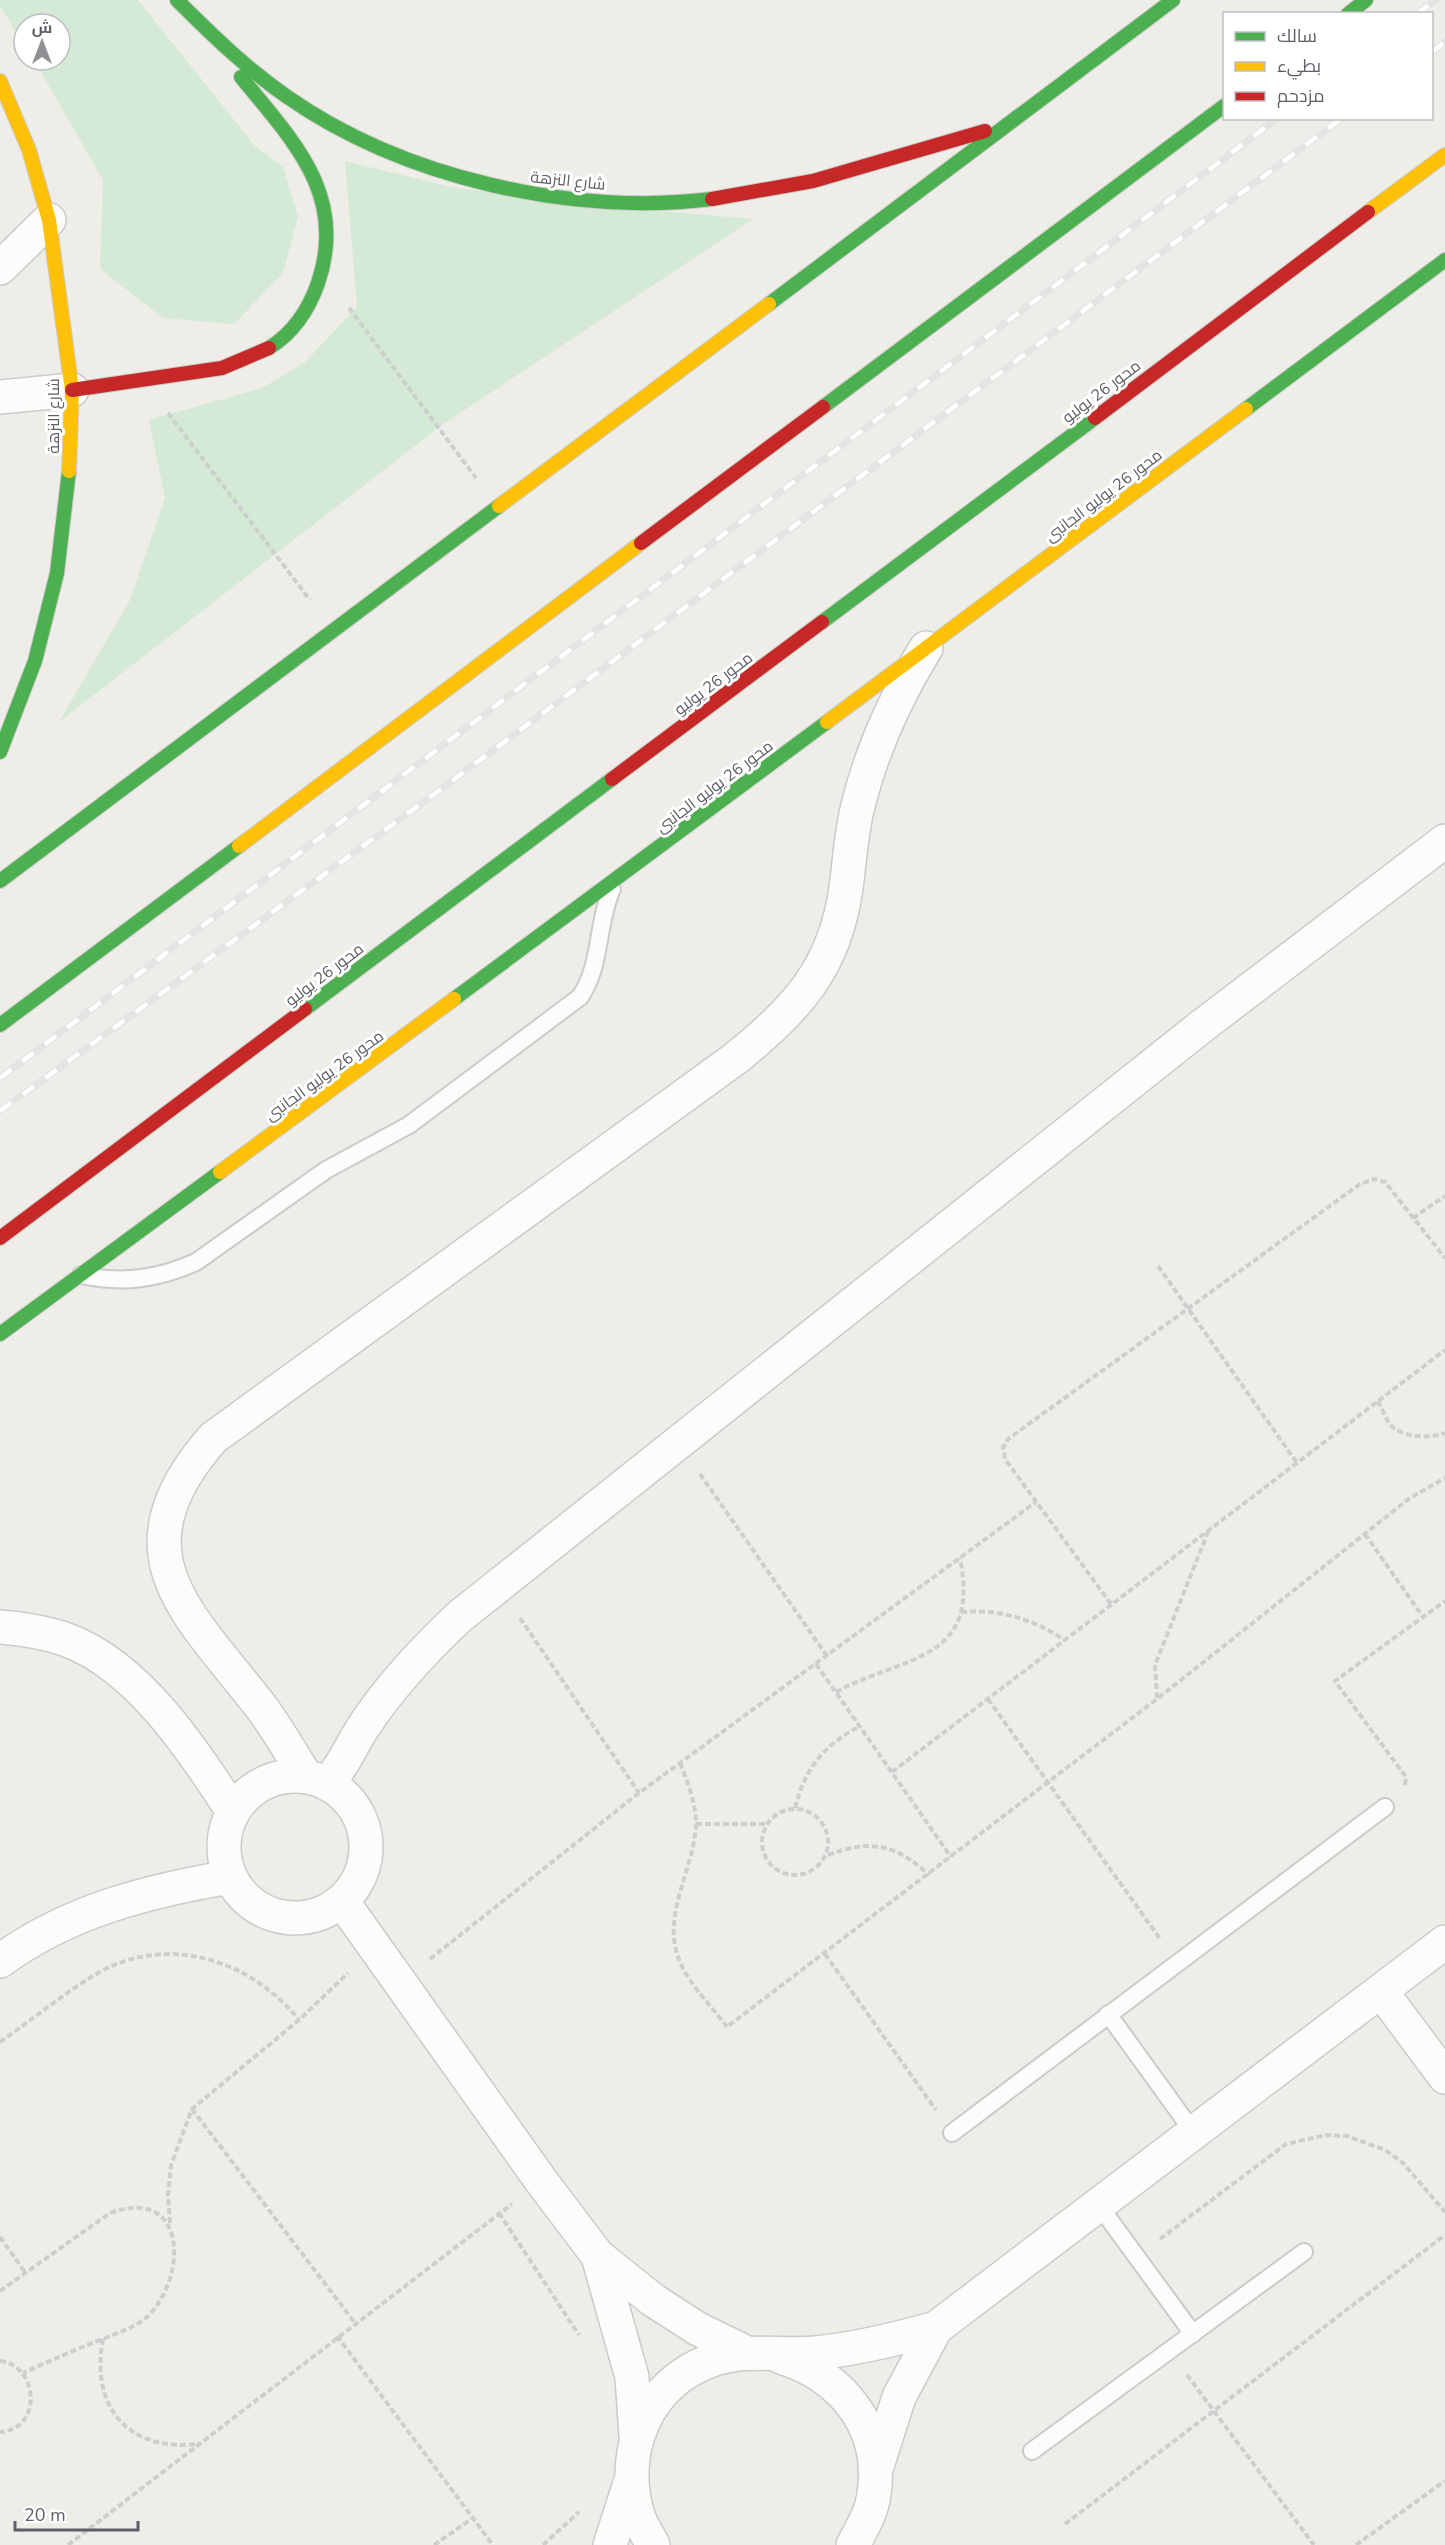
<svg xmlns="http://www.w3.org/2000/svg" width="1445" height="2545" font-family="'Nunito Sans',Cairo,sans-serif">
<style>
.green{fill:#d5ead6}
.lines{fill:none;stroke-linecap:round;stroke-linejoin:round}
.lane-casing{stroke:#cbcbca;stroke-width:20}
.street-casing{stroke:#cbcbca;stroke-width:36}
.fast-casing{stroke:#cacbca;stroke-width:16}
.slow-casing{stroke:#cacbca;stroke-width:16}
.jam-casing{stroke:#cacbca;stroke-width:16}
.path{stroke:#cbcfcd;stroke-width:4;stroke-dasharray:6 3;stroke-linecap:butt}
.lane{stroke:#fcfcfc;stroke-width:16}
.street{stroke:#fcfcfc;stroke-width:33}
.fast{stroke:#4caf50;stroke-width:14}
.slow{stroke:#ffc107;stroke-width:14}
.jam{stroke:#c62828;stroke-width:14}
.rail-casing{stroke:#e4e4e4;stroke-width:7}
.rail{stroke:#fff;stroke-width:4.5;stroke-dasharray:14;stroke-linecap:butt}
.labels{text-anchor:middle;stroke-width:6;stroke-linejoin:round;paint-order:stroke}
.street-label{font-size:16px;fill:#5d6067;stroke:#fff}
</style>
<rect width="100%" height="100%" fill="#eeede8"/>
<path class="green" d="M0 0H138L255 146 283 167 298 217 283 273 234 324 163 318 100 269 103 180 34 60H60V24H24V44L0 6Z
M345 161 451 187 564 203 753 219 442 425 59 722 130 600 165 498 149 420 262 388 305 362 357 307Z"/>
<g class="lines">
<defs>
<path id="lane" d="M81 1275C123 1284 158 1279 196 1262L326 1170 409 1125 580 997C602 965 596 925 612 889
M1108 2014 1194 2133
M952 2133 1385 1807
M1098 2204 1193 2334
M1032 2451 1304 2252"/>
<path id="street" d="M0 268 49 220
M0 397 72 390
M0 1627C23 1629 45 1632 67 1640 138 1666 194 1751 233 1812
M224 1847a71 71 0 1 1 142 0a71 71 0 1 1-142 0Z
M306 1777C292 1754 278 1730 262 1708 187 1611 112 1554 213 1438L736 1058C796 1010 835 968 846 888 850 859 851 830 859 802 873 746 896 697 926 648
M327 1784C342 1768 350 1748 362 1729 389 1687 423 1651 459 1617L1202 1026 1445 841
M342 1901 542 2182 598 2256 653 2300 698 2329 747 2353
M0 1961C68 1911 148 1891 230 1877
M1381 1991 1445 2077
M598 2256 632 2377 636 2436
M781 2357C842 2376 884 2427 874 2494 872 2512 862 2528 853 2545
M877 2466 899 2397 936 2328
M610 2545 630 2483
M653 2545C648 2535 640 2524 637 2512 620 2449 647 2383 712 2360 745 2348 781 2356 816 2353 857 2349 897 2339 936 2328L1445 1942"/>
<path id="fast" d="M177 0C212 35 246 68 286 96 403 178 571 216 712 199
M1348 14 1366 0
M241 77C293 141 348 195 318 283 309 309 293 333 269 348
M769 304 1173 0
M823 407 1224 106
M1246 409 1445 260
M822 622 1095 418
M0 752 35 661 57 573 69 471
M0 881 499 506
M454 999 827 722
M305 1009 612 779
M0 1025 239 846
M0 1334 220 1172"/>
<path id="slow" d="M0 81 29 150 49 220 72 390 69 471
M1368 212 1445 155
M499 506 769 304
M827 722 1246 409
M239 846 641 543
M220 1172 454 999"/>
<path id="jam" d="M712 199 813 181 985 131
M72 390 222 368 269 348
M1095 418 1368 212
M641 543 823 407
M612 779 822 622
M0 1238 305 1009"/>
</defs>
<use href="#lane" class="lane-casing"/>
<use href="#street" class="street-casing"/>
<use href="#fast" class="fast-casing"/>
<use href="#slow" class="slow-casing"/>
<use href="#jam" class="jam-casing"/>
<path class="path" d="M349 308 476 478
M168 413 310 600
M1413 1218 1445 1196
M1158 1266 1297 1463
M1378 1401C1382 1408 1385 1417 1389 1423 1400 1438 1430 1439 1445 1433
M700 1474 827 1656
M1365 1534 1423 1617
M1111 1604 1005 1459 1003 1448 1008 1439 1360 1184 1375 1179 1385 1182 1445 1258
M961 1612C1001 1609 1032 1619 1065 1640
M520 1618 639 1793
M816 1664 951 1857
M836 1692C904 1655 981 1663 960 1558
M1157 1698 1155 1665 1208 1532
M988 1699 1161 1940
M680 1763C688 1783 696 1803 696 1825 694 1871 659 1918 681 1964 690 1985 713 2008 727 2027L1157 1699 1410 1498 1445 1478
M892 1772 1445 1350
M1405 1785 1406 1777 1335 1681 1445 1601
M795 1808C805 1768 824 1745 860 1726
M762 1842a33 33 0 1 1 66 0a33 33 0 1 1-66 0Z
M696 1824H766
M828 1855C870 1839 896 1844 929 1875
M825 1954 936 2110
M430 1959 639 1793 1036 1502
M0 2042C32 2020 64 1993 98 1973 168 1933 251 1960 299 2020
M192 2109 355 2323
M499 2213 579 2335
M170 2223 168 2195 171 2165 192 2109 299 2020 348 1973
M0 2237 25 2272
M1160 2239 1286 2144 1326 2135 1347 2136 1385 2150 1403 2163 1445 2212
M0 2291 110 2213C187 2185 188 2276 148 2316 135 2328 119 2332 103 2339 76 2349 50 2361 23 2373
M337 2336 493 2545
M103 2339C90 2407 128 2452 198 2444
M0 2361C40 2366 42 2430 0 2432
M1187 2375 1314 2545
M1065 2524 1445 2235
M68 2545 512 2204
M434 2545 473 2518
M543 2545 579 2512
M1356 2545 1445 2481"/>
<use href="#lane" class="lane"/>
<use href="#street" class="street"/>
<use href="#fast" class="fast"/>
<use href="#slow" class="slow"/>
<use href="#jam" class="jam"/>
<defs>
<path id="rail" d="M1417 14 1435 0
M1432 52 1445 42
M0 1078 1278 118
M0 1111 433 795 1342 118"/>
</defs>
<use href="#rail" class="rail-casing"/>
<use href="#rail" class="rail"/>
</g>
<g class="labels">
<g class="street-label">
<text transform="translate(568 180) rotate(6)" y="6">شارع النزهة</text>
<text transform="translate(1101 391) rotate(-37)" y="6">محور 26 يوليو</text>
<text transform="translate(53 416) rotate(-90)" y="6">شارع النزهة</text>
<text transform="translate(1103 495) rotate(-37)" y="6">محور 26 يوليو الجانبى</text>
<text transform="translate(713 683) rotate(-37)" y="6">محور 26 يوليو</text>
<text transform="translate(714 786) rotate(-37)" y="6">محور 26 يوليو الجانبى</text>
<text transform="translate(324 974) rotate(-37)" y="6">محور 26 يوليو</text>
<text transform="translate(324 1075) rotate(-36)" y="6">محور 26 يوليو الجانبى</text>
</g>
</g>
<rect x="1223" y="12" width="210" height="108" fill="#ffffff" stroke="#bebfc2" stroke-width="1.5"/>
<rect x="1235" y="32" width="30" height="9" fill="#4caf50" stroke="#bebfc2" stroke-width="1.5"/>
<text x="1277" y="42" font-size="18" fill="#5d6067">سالك</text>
<rect x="1235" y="62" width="30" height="9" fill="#ffc107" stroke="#bebfc2" stroke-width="1.5"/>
<text x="1277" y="72" font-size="18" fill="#5d6067">بطيء</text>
<rect x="1235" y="92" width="30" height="9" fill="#c62828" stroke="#bebfc2" stroke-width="1.5"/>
<text x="1277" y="102" font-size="18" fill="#5d6067">مزدحم</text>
<g transform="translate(42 42)"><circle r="28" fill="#ffffff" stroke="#bebfc2" stroke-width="1.5"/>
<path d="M0-4.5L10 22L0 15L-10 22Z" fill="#909194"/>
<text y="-9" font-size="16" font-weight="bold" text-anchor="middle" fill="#5d6067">ش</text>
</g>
<path d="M15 2521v9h123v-9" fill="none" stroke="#5d6067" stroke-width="3"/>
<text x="24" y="2521" font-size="18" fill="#5d6067" stroke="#ffffff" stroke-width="4.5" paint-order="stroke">20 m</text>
</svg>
